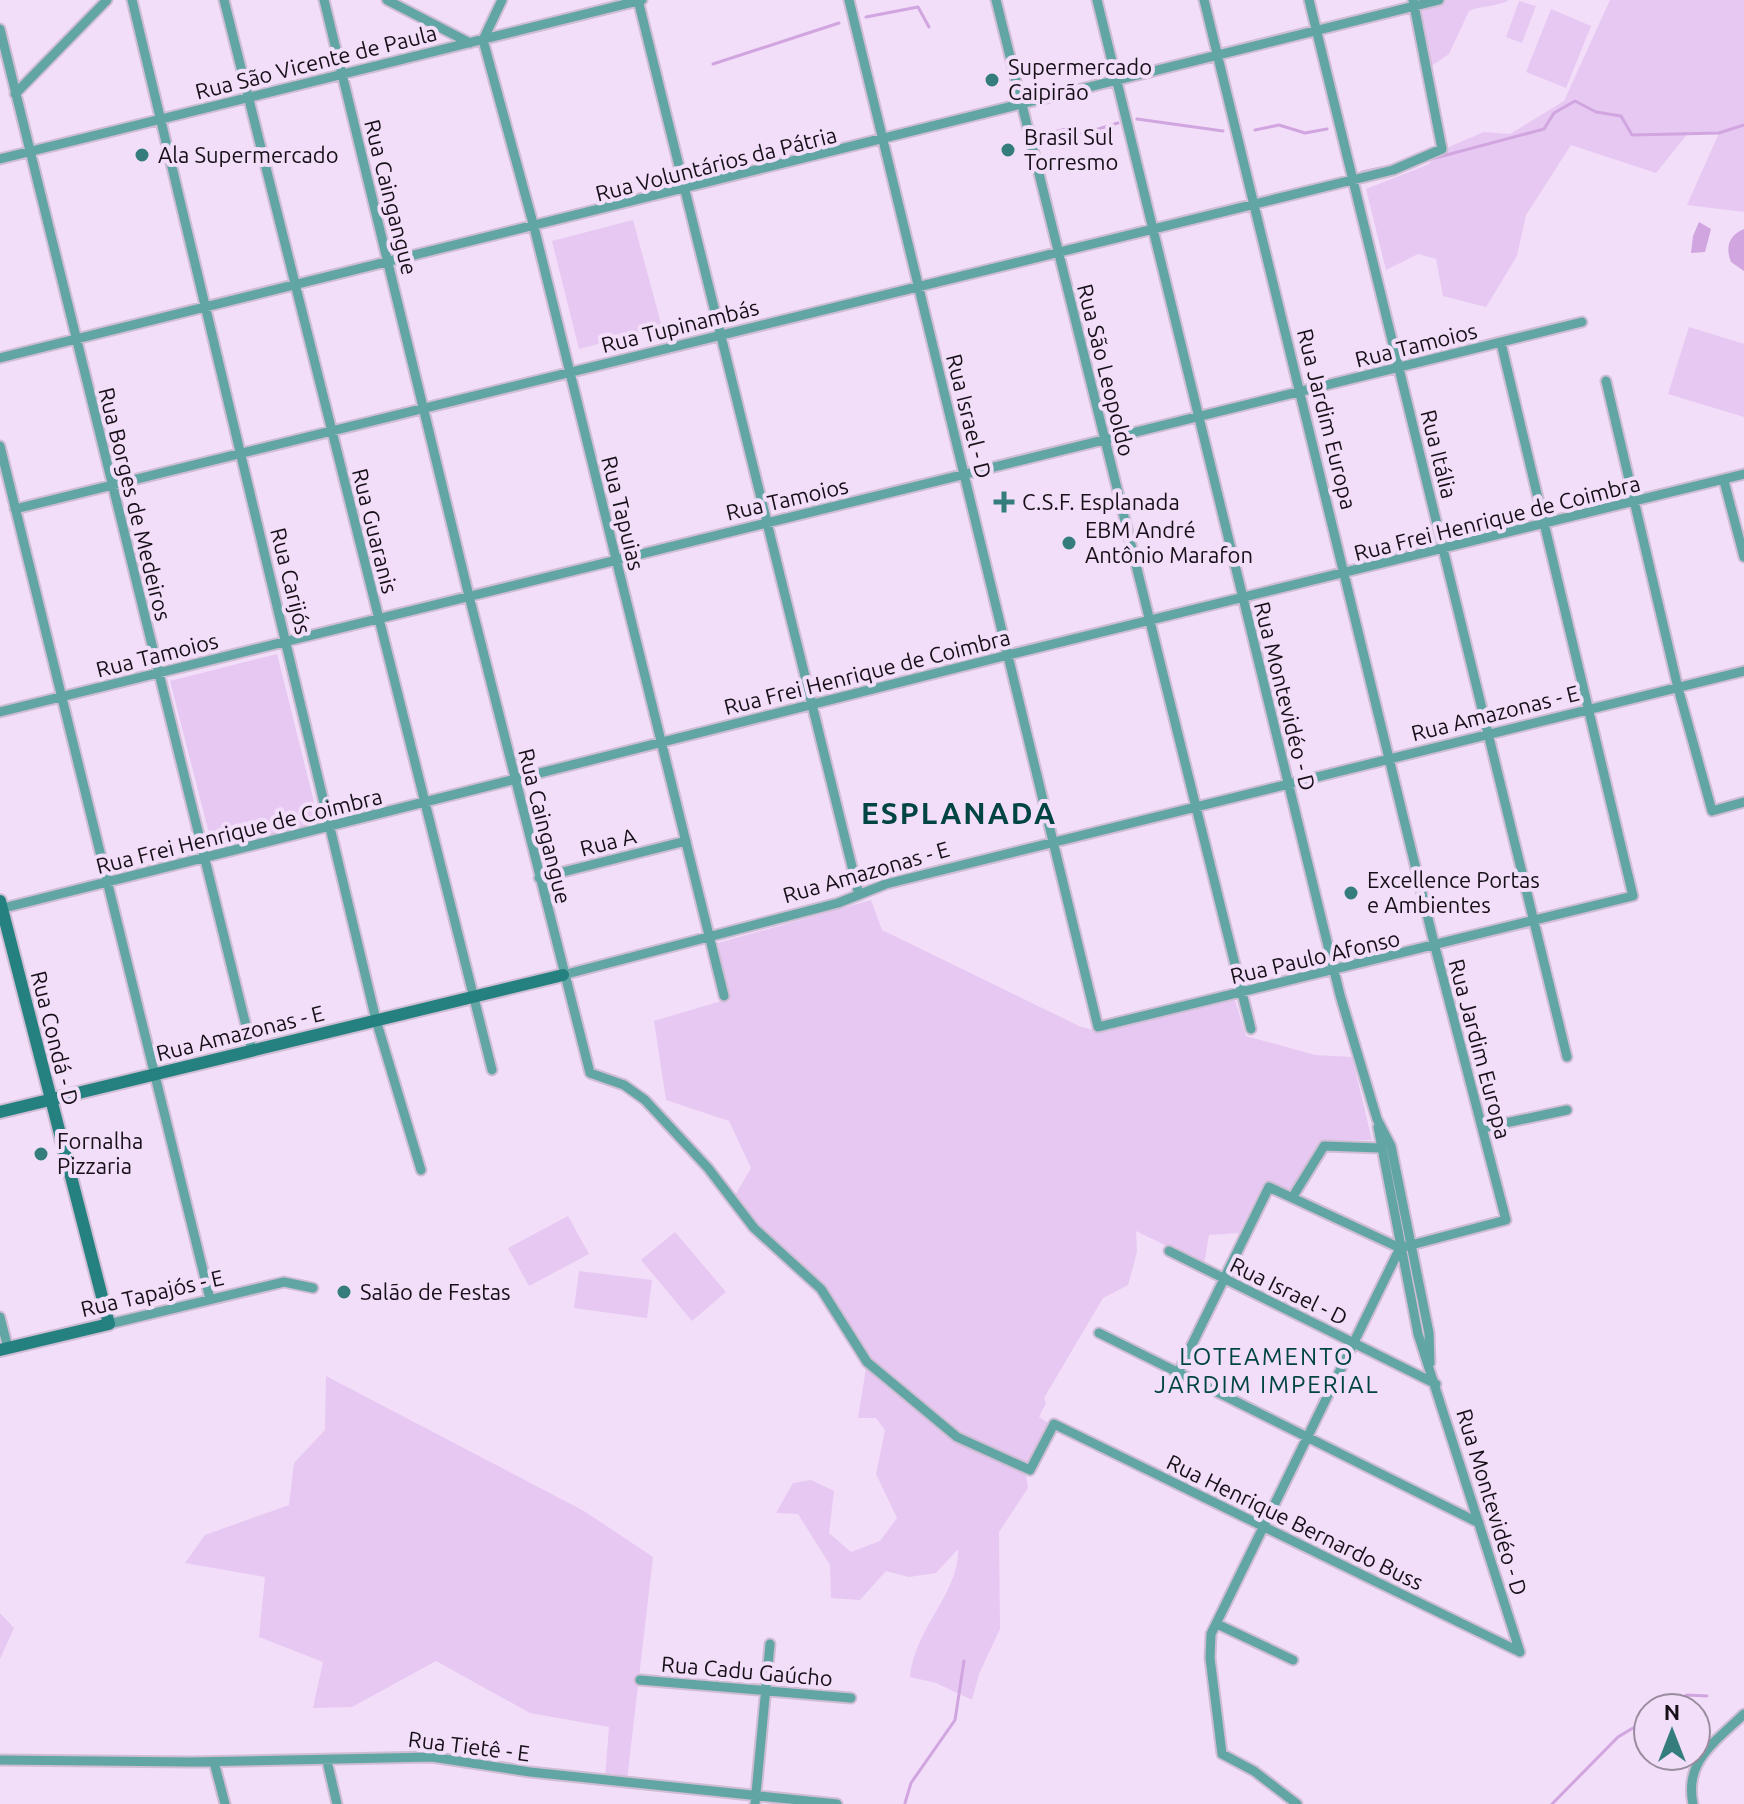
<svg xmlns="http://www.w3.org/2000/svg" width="1744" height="1804" font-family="Ubuntu,sans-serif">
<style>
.green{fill:#e7c8f2}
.water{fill:#d1a5df}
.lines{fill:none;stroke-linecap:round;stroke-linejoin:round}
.stream{stroke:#d1a5df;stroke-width:3}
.street-casing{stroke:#cfbdd4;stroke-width:13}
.secondary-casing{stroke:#cfbdd4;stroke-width:16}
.street{stroke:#61a5a4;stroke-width:9}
.secondary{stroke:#248180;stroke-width:12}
.poi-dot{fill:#347d7c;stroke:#f2def8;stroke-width:3}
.labels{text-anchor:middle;stroke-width:8;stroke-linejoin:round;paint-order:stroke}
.street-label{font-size:22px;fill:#171019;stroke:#f2def8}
.poi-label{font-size:22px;fill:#171019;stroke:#f2def8;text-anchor:start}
.neighbourhood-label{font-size:24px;letter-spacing:2px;fill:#044;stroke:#f2def8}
.district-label{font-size:30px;font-weight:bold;letter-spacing:2px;fill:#044;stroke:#f2def8}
</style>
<rect width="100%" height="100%" fill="#f2def8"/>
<path class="green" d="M1447 0H1509C1496 7 1483 5 1469 11L1449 54 1430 67 1418 8Z
M1610 0H1744V212L1687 205 1719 133 1689 132 1656 173 1571 145 1526 215 1517 256 1486 307 1443 296 1436 259 1418 254 1386 270 1366 189 1427 165 1451 146 1484 132 1510 134 1564 101Z
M1519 1 1536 6 1522 43 1506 37Z
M1551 9 1591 26 1566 88 1526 72Z
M633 220 662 327 579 349 552 241Z
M1689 327 1744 344V417L1668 394Z
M277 654 319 822 213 849 170 681Z
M871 900 882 930 1079 1026 1099 1032 1235 1000 1246 1036 1315 1055 1352 1057 1372 1140 1319 1141 1290 1192 1265 1181 1239 1233 1209 1235 1204 1264 1136 1231 1137 1252 1128 1285 1103 1298 1044 1398 1046 1403 1039 1417 1050 1424 1025 1468 1028 1488 999 1532 1000 1629 979 1674 972 1700 936 1683 910 1677C914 1629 960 1592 958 1549L936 1573 909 1577 886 1571 860 1600 831 1598 830 1565 798 1514 776 1513 793 1483 811 1480 834 1491 829 1533 851 1552 880 1541 897 1518 876 1474 885 1430 876 1418H858L867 1362 821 1290 780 1255 733 1199 751 1168 729 1121 666 1100 654 1021 728 999 718 943Z
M568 1216 589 1254 529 1286 508 1248Z
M675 1232 726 1292 692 1321 641 1260Z
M579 1271 652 1280 647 1318 574 1308Z
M326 1376 584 1511 653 1557 627 1780 605 1778 609 1727 530 1713 436 1661 352 1707 313 1708 323 1662 259 1637 265 1577 185 1563 205 1535 289 1505 294 1463 325 1430Z
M0 1613 14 1628 0 1659Z"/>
<path class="water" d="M1699 222 1711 229 1705 252 1691 253 1693 236Z
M1744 229V271L1731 262C1725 247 1729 235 1744 229Z"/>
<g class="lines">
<path class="stream" d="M866 17 918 7 929 27
M713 64 839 23
M1137 119 1223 131
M1033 126 1042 135 1066 129 1082 134 1118 123
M1255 130 1279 125 1305 133 1327 129
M1424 161 1544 129 1554 113 1575 101 1596 112 1621 116 1632 135 1719 133 1744 125
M1362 172 1381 168
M1662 1708 1687 1695 1707 1696
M905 1803 911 1783 955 1720 964 1661
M1552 1804 1618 1737 1648 1719"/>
<defs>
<path id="street" d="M132 0 376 1020 421 1170
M224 0 492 1070
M324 0 469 596 590 1073 624 1085 645 1100 708 1168 754 1228 821 1289 867 1362 957 1437 1030 1470 1054 1424 1520 1652
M387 0 470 43
M502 0 483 40 534 227 724 996
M638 0 859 895
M849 0 1098 1027 1633 896 1501 343
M996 0 1251 1029
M1097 0 1340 995 1377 1119 1391 1146 1429 1333 1430 1363
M1204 0 1435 947 1506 1220 1400 1248
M1309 0 1567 1057
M0 29 252 1050
M15 94 107 0
M0 159 642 0
M0 358 1439 0
M1606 381 1678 688 1712 811 1744 802
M0 446 210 1299
M1724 481 1744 557
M15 509 1393 170 1442 149 1413 0
M0 712 1582 322
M539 878 686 841
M0 909 1008 655 1744 474
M563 975 838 903 886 884 1744 671
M1378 1127 1418 1334 1520 1652
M1482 1128 1567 1110
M1292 1198 1324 1146 1380 1148
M1169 1251 1436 1384
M0 1317 8 1348
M109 1324 284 1282 313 1288
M1099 1333 1479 1523
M1178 1373 1269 1187 1400 1248
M1217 1624 1293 1660
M640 1680 851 1698
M0 1760 190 1762 432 1757 530 1772 837 1804
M327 1761 337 1804
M214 1762 225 1804
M755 1804 770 1644
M1297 1804 1254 1771 1222 1754 1210 1658 1211 1634 1400 1248
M1693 1804C1684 1761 1715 1742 1744 1714"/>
<path id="secondary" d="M0 901 109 1324 0 1350
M0 1112 563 975"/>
</defs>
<use href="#street" class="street-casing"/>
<use href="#secondary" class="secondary-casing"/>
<use href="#street" class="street"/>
<use href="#secondary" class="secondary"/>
</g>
<g class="poi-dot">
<circle cx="992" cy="80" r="8"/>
<circle cx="1008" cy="150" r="8"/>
<circle cx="142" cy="155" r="8"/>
<path d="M1000 490h8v8h8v8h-8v8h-8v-8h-8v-8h8z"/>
<circle cx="1069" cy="543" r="8"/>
<circle cx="1351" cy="893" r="8"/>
<circle cx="41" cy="1154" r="8"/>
<circle cx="344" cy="1292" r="8"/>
</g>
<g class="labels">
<g class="street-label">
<text transform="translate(316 62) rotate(-14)" y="8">Rua São Vicente de Paula</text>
<text transform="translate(716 164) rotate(-14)" y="8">Rua Voluntários da Pátria</text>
<text transform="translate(391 197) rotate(76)" y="8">Rua Caingangue</text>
<text transform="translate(680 326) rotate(-14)" y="8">Rua Tupinambás</text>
<text transform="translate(1416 345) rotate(-14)" y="8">Rua Tamoios</text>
<text transform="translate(1106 370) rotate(76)" y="8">Rua São Leopoldo</text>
<text transform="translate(969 416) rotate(76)" y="8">Rua Israel - D</text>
<text transform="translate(1327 419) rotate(76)" y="8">Rua Jardim Europa</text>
<text transform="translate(1439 454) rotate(76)" y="8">Rua Itália</text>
<text transform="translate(787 499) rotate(-13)" y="8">Rua Tamoios</text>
<text transform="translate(135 504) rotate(76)" y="8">Rua Borges de Medeiros</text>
<text transform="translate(623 513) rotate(76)" y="8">Rua Tapuias</text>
<text transform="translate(1497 518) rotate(-14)" y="8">Rua Frei Henrique de Coimbra</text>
<text transform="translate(375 531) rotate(76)" y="8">Rua Guaranis</text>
<text transform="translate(291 581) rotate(76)" y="8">Rua Carijós</text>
<text transform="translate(157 655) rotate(-14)" y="8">Rua Tamoios</text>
<text transform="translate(867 672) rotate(-14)" y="8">Rua Frei Henrique de Coimbra</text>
<text transform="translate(1285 696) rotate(76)" y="8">Rua Montevidéo - D</text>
<text transform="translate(1495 713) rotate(-14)" y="8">Rua Amazonas - E</text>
<text transform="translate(545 826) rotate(76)" y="8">Rua Caingangue</text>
<text transform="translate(239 831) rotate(-14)" y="8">Rua Frei Henrique de Coimbra</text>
<text transform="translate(608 842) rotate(-14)" y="8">Rua A</text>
<text transform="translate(866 872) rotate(-16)" y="8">Rua Amazonas - E</text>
<text transform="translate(1315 957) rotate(-13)" y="8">Rua Paulo Afonso</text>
<text transform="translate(240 1033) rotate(-14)" y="8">Rua Amazonas - E</text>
<text transform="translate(55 1038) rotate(76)" y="8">Rua Condá - D</text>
<text transform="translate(1480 1049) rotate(75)" y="8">Rua Jardim Europa</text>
<text transform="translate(1289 1291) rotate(26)" y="8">Rua Israel - D</text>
<text transform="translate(152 1293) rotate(-13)" y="8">Rua Tapajós - E</text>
<text transform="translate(1492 1502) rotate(73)" y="8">Rua Montevidéo - D</text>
<text transform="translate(1295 1522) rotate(26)" y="8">Rua Henrique Bernardo Buss</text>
<text transform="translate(747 1671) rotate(5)" y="8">Rua Cadu Gaúcho</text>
<text transform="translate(469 1746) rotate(7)" y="8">Rua Tietê - E</text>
</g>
<g class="poi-label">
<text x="1008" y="75">Supermercado<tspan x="1008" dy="25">Caipirão</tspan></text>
<text x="1024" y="145">Brasil Sul<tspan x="1024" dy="25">Torresmo</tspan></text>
<text x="158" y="163">Ala Supermercado</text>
<text x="1022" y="510">C.S.F. Esplanada</text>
<text x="1085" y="538">EBM André<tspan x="1085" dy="25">Antônio Marafon</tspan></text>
<text x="1367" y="888">Excellence Portas<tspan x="1367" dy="25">e Ambientes</tspan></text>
<text x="57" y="1149">Fornalha<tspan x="57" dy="25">Pizzaria</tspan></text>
<text x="360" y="1300">Salão de Festas</text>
</g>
<g class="neighbourhood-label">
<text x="1267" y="1365">LOTEAMENTO<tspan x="1267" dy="28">JARDIM IMPERIAL</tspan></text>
</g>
<g class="district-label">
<text x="959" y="824">ESPLANADA</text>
</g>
</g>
<g transform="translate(1672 1732)"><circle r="38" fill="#f2def8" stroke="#9a8c9f" stroke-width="2"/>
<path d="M0-6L14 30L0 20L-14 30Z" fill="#347d7c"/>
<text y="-12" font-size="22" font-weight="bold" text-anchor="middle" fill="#171019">N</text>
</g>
</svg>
